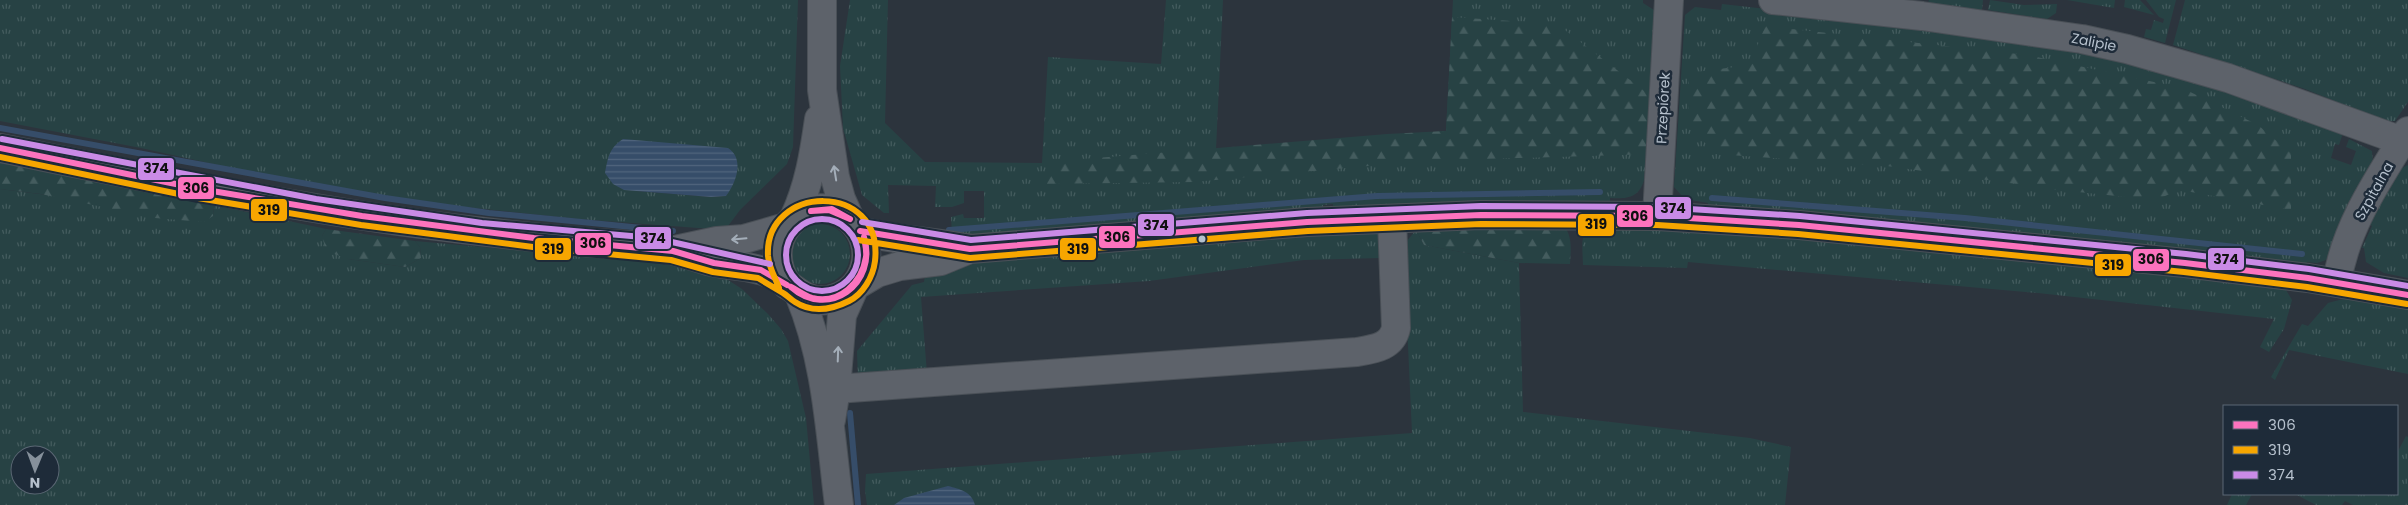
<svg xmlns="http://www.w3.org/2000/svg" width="2408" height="505" font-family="Poppins,sans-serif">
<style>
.grass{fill:url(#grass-tufts);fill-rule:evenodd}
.forest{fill:url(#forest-firs)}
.water{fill:url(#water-rules)}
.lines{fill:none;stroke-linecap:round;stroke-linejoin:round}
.stream{stroke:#364d69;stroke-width:6}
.minor-casing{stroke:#4a5057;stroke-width:30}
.minor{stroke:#5d626a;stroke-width:28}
.bus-1-casing{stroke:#1e2b39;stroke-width:10}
.bus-2-casing{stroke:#1e2b39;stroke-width:10}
.bus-3-casing{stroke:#1e2b39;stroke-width:10}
.bus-1{stroke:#fc73be;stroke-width:6}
.bus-2{stroke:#f7a600;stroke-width:6}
.bus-3{stroke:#ca8be6;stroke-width:6}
.oneway{stroke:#a4aeb9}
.bus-dot{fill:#b6c1cd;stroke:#1e2b39;stroke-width:2}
.labels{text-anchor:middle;stroke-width:5;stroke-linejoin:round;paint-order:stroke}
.street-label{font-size:14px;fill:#b6c1cd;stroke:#1e2b39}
.line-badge{stroke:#1e2b39;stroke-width:2}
.pale-badge-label{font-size:14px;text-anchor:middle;font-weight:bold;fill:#111}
</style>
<defs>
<pattern id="grass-tufts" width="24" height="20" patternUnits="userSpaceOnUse" patternTransform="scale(1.25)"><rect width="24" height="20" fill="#274244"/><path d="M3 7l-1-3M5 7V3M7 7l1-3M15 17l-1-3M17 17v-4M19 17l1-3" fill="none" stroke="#445c5e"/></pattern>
<pattern id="forest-firs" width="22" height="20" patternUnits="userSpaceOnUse" patternTransform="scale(1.25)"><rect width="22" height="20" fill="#274244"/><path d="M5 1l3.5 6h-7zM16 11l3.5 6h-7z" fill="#445c5e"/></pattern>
<pattern id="water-rules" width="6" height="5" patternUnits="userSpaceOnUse" patternTransform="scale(1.25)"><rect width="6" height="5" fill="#364d69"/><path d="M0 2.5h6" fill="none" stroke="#51657d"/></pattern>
</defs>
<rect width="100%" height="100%" fill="#2c343d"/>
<path class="grass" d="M0 0H798L793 147 787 164 740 210 725 230 578 219 353 195 141 148 0 121ZM624 190 726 196 711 197Z
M850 0H888L885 123 925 162 1042 163 1048 57 1161 64 1166 0H1223L1216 149 1446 131 1453 0H1643V3L1654 10 1653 33H1660L1644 180C1639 198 1627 199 1610 198V205L1333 209V204L1323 205 1322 210 964 240 952 234 951 217 963 214 964 218H984V191H964V203L952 207H935L936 186 888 185 889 213H884L862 195 843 128 840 66Z
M1929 0H1983L1982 10 1928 3Z
M1990 0 2024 5 2057 4 2056 13 2047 19 1988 10Z
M2067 0H2115L2114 8Z
M2125 0H2140L2154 15 2124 7Z
M2146 0H2176L2165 43 2144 37 2146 29 2151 30 2154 20 2163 23 2164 19 2159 17Z
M2185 0H2408V102L2395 121H2384L2305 89 2173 45Z
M1722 4 1985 34 2136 61 2344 130 2339 145 2335 144 2331 158 2351 165 2356 151 2346 147 2349 139 2372 151 2373 165 2349 204 2326 260 2317 263 2307 262 2306 268 1708 209V203L1685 199 1674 187 1685 15 1695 7 1721 10Z
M2408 165V278L2384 273 2366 262 2364 248H2362L2372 226 2366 222 2400 169Z
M0 189 213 216 214 205 326 229 322 236 348 259 405 267 421 258 420 247 415 241 638 261 723 272 725 278 742 289 768 314 781 329 788 341 806 418 814 505H0ZM20 455H50V485H20Z
M790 254a30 30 0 1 1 60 0a30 30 0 1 1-60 0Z
M1611 226 1812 238 2112 267 2272 287 2286 290 2292 300 2284 329 2269 352 2260 347 2274 319 2038 293 1688 262 1687 268 1583 265C1582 234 1578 230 1611 226Z
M1416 230 1424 245 1519 263 1523 412 1750 438 1791 447 1785 505H867L865 491 866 474 1412 433 1404 258 1406 242Z
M1376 232 1381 235V258L1304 260 1149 281 921 297 927 374 858 380 857 351 912 285 924 282 927 263C1077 257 1226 238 1376 232Z
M2343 299 2408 309V374L2289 350 2275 380 2271 377 2302 324 2308 326 2328 303Z
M2406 436 2408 437V505H2353L2345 501 2342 505H2316L2295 494H2397V453Z
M2232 494H2252L2246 505H2227Z"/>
<path class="forest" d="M1452 17 1557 24 1656 100 1653 154 1423 161 1194 182 1047 184 1048 162 1387 134 1446 131Z
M1765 26 2027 55 2182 88 2258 125 2291 153V210L2180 190 2155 200 2059 190 1887 166 1715 154 1688 123 1689 73 1750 65Z
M0 162 214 205 213 216 204 222 155 218 41 194 0 189Z
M1561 222C1573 235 1571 248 1570 264L1519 263 1424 245 1416 230Z
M326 229 415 241 420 247 421 258 405 267 348 259 326 251 322 236Z"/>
<path class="water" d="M623 139 728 148C745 159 736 183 726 196L711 197 624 190 613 184 605 173C608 158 609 148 623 139Z
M948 486C960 489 972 492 975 505H894L904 498Z"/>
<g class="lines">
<path class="stream" d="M0 128 385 198 489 213 673 231
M1712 198 1965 218 2302 254
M949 230 1377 196 1600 192
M850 413 858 505"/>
<defs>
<path id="minor" d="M822 0V90L835 177 841 199 850 219
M1773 0 1922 16 2082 39 2127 49 2228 78 2402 141
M0 148C140 176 279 205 420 224 474 231 528 237 583 242 613 245 646 244 675 251 688 254 700 259 712 262 732 267 751 265 771 274 791 283 803 304 828 300 867 294 879 245 851 220 813 186 755 232 787 285
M1657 216 1669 0
M794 218C809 186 814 154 819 119
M860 231C896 241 934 241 970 249L1307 222 1481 215 1657 216 1799 225 2185 263 2308 278 2408 295
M675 250 717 241 744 239 786 227
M2337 282C2345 227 2379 178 2408 131
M799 294C827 361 830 434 839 505
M836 389 1357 352C1374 349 1392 347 1396 328L1392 219
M831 420 836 389 842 315 855 286 877 273 900 266 941 261 970 249"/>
</defs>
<use href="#minor" class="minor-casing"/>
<use href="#minor" class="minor"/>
<defs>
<path id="bus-1" d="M0 148 200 189 362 216 534 238 673 251 714 263 761 270 787 285
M811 211 832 209 850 219
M811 211 829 210 850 219
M860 231 970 249 1307 222 1481 215 1657 216 1799 225 2185 263 2308 278 2408 295
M791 287C797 290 805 296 812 298 840 305 862 282 866 257 867 251 865 244 864 237
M791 287C828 320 878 284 864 237"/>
<path id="bus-2" d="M0 157 198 198 361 225 533 247 671 260 713 272 758 278 783 293
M858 240 970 258 1308 231 1481 224 1657 225 1798 234 2184 272 2307 287 2407 304
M779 288C775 277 769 268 768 256 764 184 884 180 875 261 873 277 863 294 849 301 831 310 812 313 795 302 790 299 787 295 783 293"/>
<path id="bus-3" d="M2 139 316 199 482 223 654 238 770 264
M786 255a36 36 0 1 1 72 0a36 36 0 1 1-72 0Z
M862 222 971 240 1307 213 1481 206 1658 207 1800 216 2186 254 2309 269 2408 286"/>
</defs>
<use href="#bus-1" class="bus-1-casing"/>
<use href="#bus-2" class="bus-2-casing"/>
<use href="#bus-3" class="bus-3-casing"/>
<use href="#bus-1" class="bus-1"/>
<use href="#bus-2" class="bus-2"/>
<use href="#bus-3" class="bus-3"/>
</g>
<defs><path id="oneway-shaft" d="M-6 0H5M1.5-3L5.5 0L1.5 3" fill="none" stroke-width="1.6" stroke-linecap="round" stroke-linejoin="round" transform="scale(1.25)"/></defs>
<g class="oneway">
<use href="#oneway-shaft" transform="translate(835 173) rotate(-99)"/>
<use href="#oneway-shaft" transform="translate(739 239) rotate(175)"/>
<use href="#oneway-shaft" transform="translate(838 354) rotate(-88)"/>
</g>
<circle class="bus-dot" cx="1202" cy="239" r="4.5"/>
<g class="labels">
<g class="street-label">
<text transform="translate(2094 42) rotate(11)" y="5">Zalipie</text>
<text transform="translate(1663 108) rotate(-87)" y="5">Przepiórek</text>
<text transform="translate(2374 191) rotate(-61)" y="5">Szpitalna</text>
</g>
</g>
<g class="line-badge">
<rect x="137" y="157" width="38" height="24" rx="5" fill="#ca8be6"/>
<rect x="177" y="176" width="38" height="24" rx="5" fill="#fc73be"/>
<rect x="1654" y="196" width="38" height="24" rx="5" fill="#ca8be6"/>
<rect x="250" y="198" width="38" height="24" rx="5" fill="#f7a600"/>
<rect x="1616" y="204" width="38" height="24" rx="5" fill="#fc73be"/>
<rect x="1577" y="213" width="38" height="24" rx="5" fill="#f7a600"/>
<rect x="1137" y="213" width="38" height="24" rx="5" fill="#ca8be6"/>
<rect x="1098" y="225" width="38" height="24" rx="5" fill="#fc73be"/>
<rect x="634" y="226" width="38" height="24" rx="5" fill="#ca8be6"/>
<rect x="574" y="232" width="38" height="24" rx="5" fill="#fc73be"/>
<rect x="534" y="237" width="38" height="24" rx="5" fill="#f7a600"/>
<rect x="1059" y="237" width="38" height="24" rx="5" fill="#f7a600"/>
<rect x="2207" y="247" width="38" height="24" rx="5" fill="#ca8be6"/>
<rect x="2132" y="248" width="38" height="24" rx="5" fill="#fc73be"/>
<rect x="2094" y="253" width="38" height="24" rx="5" fill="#f7a600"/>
</g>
<g class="pale-badge-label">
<text x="156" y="173">374</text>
<text x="196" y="193">306</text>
<text x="1673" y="213">374</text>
<text x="269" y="215">319</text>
<text x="1635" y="221">306</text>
<text x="1596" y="229">319</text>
<text x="1156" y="230">374</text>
<text x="1117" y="242">306</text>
<text x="653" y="243">374</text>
<text x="593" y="248">306</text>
<text x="553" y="254">319</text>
<text x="1078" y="254">319</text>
<text x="2226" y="264">374</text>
<text x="2151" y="264">306</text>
<text x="2113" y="270">319</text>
</g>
<rect x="2223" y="405" width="175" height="90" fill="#1e2b39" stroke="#5b6774"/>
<rect x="2233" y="421" width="25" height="8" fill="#fc73be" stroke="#5b6774"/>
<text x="2268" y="430" font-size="15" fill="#b6c1cd">306</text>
<rect x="2233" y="446" width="25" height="8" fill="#f7a600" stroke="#5b6774"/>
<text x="2268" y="455" font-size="15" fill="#b6c1cd">319</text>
<rect x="2233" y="471" width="25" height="8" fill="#ca8be6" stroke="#5b6774"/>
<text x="2268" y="480" font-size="15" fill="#b6c1cd">374</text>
<g transform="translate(35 470) rotate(181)"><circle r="24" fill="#1e2b39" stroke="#5b6774"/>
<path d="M0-4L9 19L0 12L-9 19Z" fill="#86909b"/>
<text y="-8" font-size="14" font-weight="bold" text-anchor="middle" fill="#b6c1cd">N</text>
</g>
</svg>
